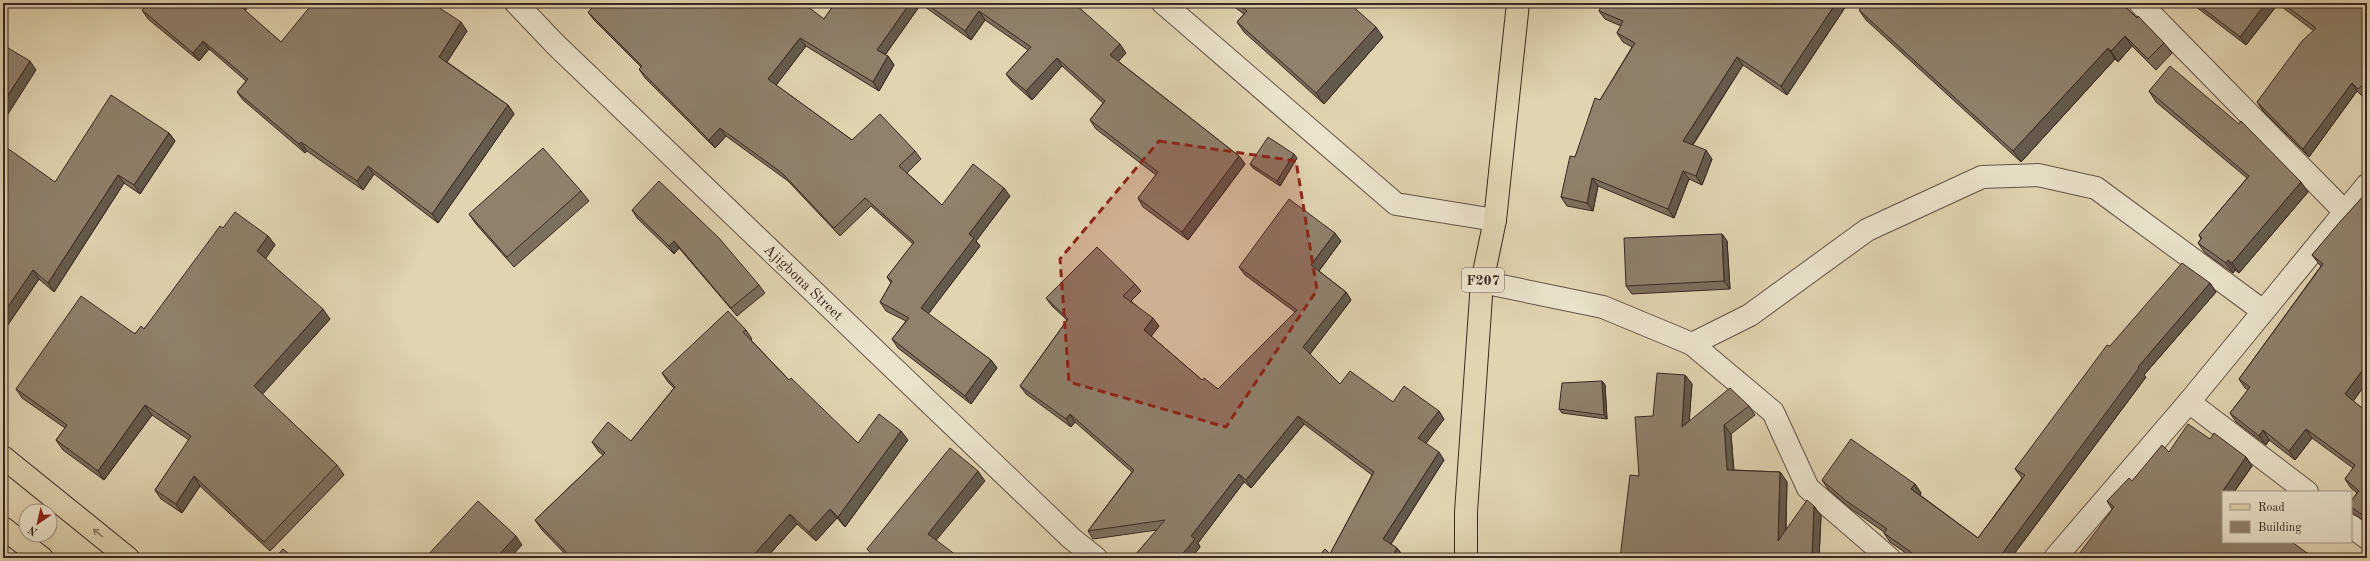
<svg xmlns="http://www.w3.org/2000/svg" width="2370" height="561" font-family="'Old Standard TT',serif">
<style>
.lines{fill:none;stroke-linecap:round;stroke-linejoin:round}
.street-casing{stroke:#625245;stroke-width:24}
.primary-casing{stroke:#382721;stroke-width:24}
.street{stroke:#ebe3cc;stroke-width:22}
.primary{stroke:#e0d4b1;stroke-width:22}
.wall{fill:#7b6f5d;stroke:#382721}
.shaded-wall{fill:#645a4c;stroke:#382721}
.building{fill:#8f816c;stroke:#382721}
.oneway{stroke:#8c7e69}
.marked{fill:#8f2418;fill-opacity:0.2;stroke:#8f2418;stroke-width:3;stroke-dasharray:8 5;stroke-linejoin:round}
.labels{text-anchor:middle;stroke-width:3.5;stroke-linejoin:round;paint-order:stroke}
.shield{fill:#ebe3cc;stroke:#6e5f54;stroke-width:1}
.shield-label{font-size:14px;font-weight:bold;fill:#382721}
.street-label{font-size:15px;fill:#382721;stroke:#ebe3cc}
</style>
<rect width="100%" height="100%" fill="#e0d4b1"/>
<filter id="stains"><feTurbulence type="fractalNoise" baseFrequency=".005" numOctaves="4"/><feColorMatrix values="0 0 0 0 .2 0 0 0 0 .09 0 0 0 0 .02 0 0 0 .5 -.17"/></filter>
<radialGradient id="worn" r=".72"><stop offset=".6" stop-color="#630" stop-opacity="0"/><stop offset="1" stop-color="#630" stop-opacity=".3"/></radialGradient>
<g class="lines">
<defs>
<g id="street">
<path id="s1" d="M516 3 556 45 1071 538 1096 558"/>
<path d="M1163 3 1396 204 1495 220"/>
<path d="M2140 3 2346 213"/>
<path d="M1482 282 1603 307 1692 344 1773 412 1808 488 1889 558"/>
<path d="M1692 344 1750 315 1867 230 1982 177 2038 175 2096 188 2263 311"/>
<path d="M2189 402 2307 492"/>
<path d="M2351 526 2367 538"/>
<path d="M2055 558 2189 402 2367 185"/>
</g>
<path id="primary" d="M3 457 128 558
M3 528 42 558
M1466 558V512L1482 282 1495 220 1518 3"/>
</defs>
<use href="#street" class="street-casing"/>
<use href="#primary" class="primary-casing"/>
<use href="#street" class="street"/>
<use href="#primary" class="primary"/>
</g>
<path class="wall" d="M250 3 245 11 281 42 438 7 467 31 447 62 508 105 514 114 438 223 374 174 363 190 307 151 305 153 243 100 237 92 246 81 209 49 199 61 148 19 142 10Z
M835 3H1074L1126 53 1118 61 1239 156 1245 164 1188 240 1143 207 1138 198 1156 175 1096 129 1090 120 1103 103 1062 66 1032 100 1012 82 1006 74 1028 50 985 20 971 40 921 4 885 55 888 56 894 65 879 91 806 46 776 85 852 140 915 151 921 159 907 173 942 205 1010 196 976 241 980 246 928 314 991 360 997 368 971 404 898 348 892 339 906 321 886 311 880 302 891 283 887 277 913 244 871 206 840 236 788 181 726 136 715 148 645 78 639 69 641 67 594 20 588 12 824 19Z
M1229 3H1349L1383 37 1324 104 1244 32 1237 22 1244 14Z
M1603 3H1848L1787 95 1743 65 1693 145 1712 159 1702 185 1689 179 1674 218 1598 186 1593 211 1567 206 1561 197 1575 157 1600 100 1632 47 1623 42 1617 33 1621 26 1605 19 1599 11Z
M2121 3 2164 43 2172 53 2156 70 2132 46 2118 62 2115 59 2021 162 1866 20 1859 10Z
M2191 3H2367V94L2364 98 2357 91 2309 157 2263 111 2257 102 2314 31 2278 4 2246 45Z
M2149 91 2308 192 2239 273 2235 270 2233 273 2205 253 2198 243 2201 239 2199 235 2247 178 2156 102Z
M169 133 175 141 140 194 124 183 54 292 39 279 3 332 55 182Z
M1297 158 1280 186 1253 168 1250 164Z
M581 191 589 201 514 267 476 224 469 214Z
M2367 192V382L2353 401 2367 412V523L2354 514 2351 510V501L2357 493 2351 488 2345 479 2353 468 2312 438 2295 460 2269 440 2266 445 2236 422 2230 413 2248 390 2245 388 2239 379 2321 266 2319 264 2312 255Z
M632 210 759 285 765 293 737 316 679 248 674 254 637 218Z
M223 228 268 236 275 245 265 258 330 319 262 394 337 465 344 475 270 551 200 486 182 513 161 499 155 490 189 440 152 415 104 480 63 450 56 440 65 428 22 398 16 389 144 329Z
M1722 234 1727 241 1730 289 1632 294 1626 286Z
M1341 241 1319 271 1346 292 1351 300 1310 354 1340 384 1444 419 1426 443 1444 460 1391 544 1397 548 1403 556 1330 554 1372 475 1304 424 1251 488 1244 482 1198 543 1200 547 1191 558H1139L1136 554 1157 530 1093 539 1088 531 1132 472 1075 422 1071 427 1026 394 1020 386 1067 320 1052 306 1046 298 1135 284 1141 291 1131 301 1159 326 1151 336 1202 380 1218 389 1295 312 1245 275 1239 267Z
M2210 283 2216 292 2144 375 2146 377 2011 558H1913L1890 542 1884 533V532L1851 509 1828 489 1822 480 1915 484 1921 493 1920 495 1978 538 2022 478 2015 469 2110 346Z
M746 330 752 339 751 340 789 380 858 443 908 440 845 527 837 518 816 541 797 524 766 558H569L542 530 535 520 603 455 599 452 592 442 631 441 674 388 668 382 662 373Z
M1685 375 1692 384 1689 421 1749 406 1755 415 1731 434 1734 470 1780 472 1787 482 1786 531 1814 506 1821 516 1819 558H1620L1653 416Z
M1602 381 1605 385 1607 419 1562 413 1559 409Z
M2210 439 2246 457 2252 466 2234 492H2223L2112 509 2107 501 2132 481 2169 452Z"/>
<path class="shaded-wall" d="M239 3H250L244 13 238 4Z
M431 3H441L436 10Z
M910 3H920L921 4 883 58 877 50Z
M1836 3H1848L1787 95 1781 86Z
M2266 3H2278V4L2246 45 2240 37Z
M979 11 985 20 971 40 965 31Z
M461 22 467 31 445 65 439 57Z
M1376 27 1383 37 1324 104 1316 93Z
M2125 36 2132 46 2118 62 2111 51Z
M800 38 806 46 774 88 768 79Z
M203 41 209 49 199 61 193 53Z
M1120 44 1126 53 1116 64 1110 55Z
M2108 48 2115 59 2021 162 2013 151Z
M888 56 894 65 879 91 873 82Z
M1737 57 1743 65 1689 150 1683 141Z
M1057 58 1062 66 1032 100 1026 91Z
M30 61 36 70 3 122V103Z
M2352 83 2357 91 2309 157 2303 149Z
M508 105 514 114 438 223 432 214Z
M720 128 726 136 715 148 709 140Z
M169 133 175 141 140 194 134 185Z
M301 142 307 151 305 153 299 144Z
M1706 150 1712 159 1702 185 1696 176Z
M1294 154 1297 158 1280 186 1277 181Z
M1239 156 1245 164 1188 240 1182 232Z
M368 166 374 174 363 190 357 181Z
M1683 171 1689 179 1674 218 1668 209Z
M118 175 124 183 54 292 48 283Z
M1592 178 1598 186 1593 211 1587 203Z
M2301 182 2308 192 2239 273 2232 263Z
M1004 188 1010 196 976 241 980 246 926 317 921 308 969 234Z
M1335 233 1341 241 1317 273 1311 265Z
M1722 234 1727 241 1730 289 1724 281Z
M268 236 275 245 264 261 257 251Z
M674 241 679 248 674 254 669 246Z
M2228 260 2235 270 2233 273 2226 263Z
M33 270 39 279 3 332V314Z
M2210 283 2216 292 2144 375 2146 377 2011 558H1999L2138 367Z
M1346 292 1351 300 1309 355 1303 347Z
M323 309 330 319 261 396 254 386Z
M2367 313V326L2362 319Z
M1153 318 1159 326 1150 338 1144 330Z
M991 360 997 368 971 404 965 396Z
M2367 364V382L2352 403 2345 394Z
M1685 375 1692 384 1688 437 1682 427Z
M1602 381 1605 385 1607 419 1604 415Z
M145 405 152 415 104 480 98 471Z
M1439 411 1444 419 1424 446 1418 438Z
M1070 414 1075 422 1071 427 1066 419Z
M1298 416 1304 424 1251 488 1246 480Z
M1724 425 1731 434 1734 479 1727 470Z
M2306 429 2312 438 2295 460 2289 451Z
M2263 430 2269 440 2266 445 2259 436Z
M901 431 908 440 845 527 838 517Z
M1439 452 1444 460 1389 547 1383 539Z
M2246 457 2252 466 2234 492H2222Z
M978 471 985 481 934 543 928 534Z
M1780 472 1787 482 1785 550 1778 541Z
M1239 474 1244 482 1198 543 1200 547 1191 558H1179L1191 536Z
M194 476 200 486 182 513 176 504Z
M1915 484 1921 493 1918 498 1911 489Z
M1814 506 1821 516 1819 558H1812Z
M830 509 837 518 816 541 809 532Z
M790 514 797 524 766 558H751Z
M516 536 522 545 510 558H496Z
M1397 548 1403 556 1401 558H1391Z"/>
<path class="building" d="M148 3H239L238 4 281 42 313 3H432L461 22 439 57 508 105 432 214 368 166 357 181 301 142 299 144 237 92 248 79 203 41 193 53 142 10Z
M597 3H803L824 19 835 3H910L877 50 888 56 873 82 800 38 768 79 852 140 880 114 915 151 899 166 942 205 973 164 1004 188 969 234 974 238 921 308 991 360 965 396 892 339 909 318 880 302 892 281 887 277 914 242 865 198 834 228 782 173 720 128 709 140 639 69 642 66 588 12Z
M925 3H1074L1120 44 1110 55 1239 156 1182 232 1138 198 1158 172 1090 120 1105 101 1057 58 1026 91 1006 74 1031 47 979 11 965 31Z
M1236 3H1349L1376 27 1316 93 1237 22 1247 11Z
M1603 3H1836L1781 86 1737 57 1683 141 1706 150 1696 176 1683 171 1668 209 1592 178 1587 203 1561 197 1570 156 1575 157 1595 98 1600 100 1635 43 1617 33 1623 21 1599 11Z
M1865 3H2121L2137 18 2138 16 2164 43 2148 59 2125 36 2111 51 2108 48 2013 151 1859 10Z
M2196 3H2266L2240 37Z
M2282 3H2367V81L2358 89 2352 83 2303 149 2257 102 2302 41 2316 28Z
M3 45 30 61 3 103Z
M2170 66 2239 124 2241 121 2301 182 2232 263 2228 260 2226 263 2198 243 2202 238 2199 235 2249 176 2149 91Z
M111 95 169 133 134 185 118 175 48 283 33 270 3 314V145L55 182Z
M1268 137 1294 154 1277 181 1250 164Z
M543 148 581 191 507 257 469 214Z
M659 181 719 238 759 285 731 308 674 241 669 246 632 210Z
M2367 192V313L2362 319 2367 322V364L2345 394 2367 412V518L2351 507V501L2359 491 2345 479 2355 465 2306 429 2289 451 2263 430 2259 436 2230 413 2250 387 2239 379 2323 264 2312 255 2338 224Z
M1289 199 1335 233 1311 265 1346 292 1303 347 1340 384 1350 371 1393 402 1404 386 1439 411 1418 438 1439 452 1383 539 1397 548 1391 558H1317L1325 549 1330 554 1374 472 1298 416 1246 480 1239 474 1191 536 1195 539 1179 558H1141L1136 554 1165 520 1088 531 1134 470 1070 414 1066 419 1020 386 1068 319 1046 298 1097 247 1135 284 1123 296 1153 318 1144 330 1202 380 1204 378 1218 389 1297 310 1239 267Z
M235 212 268 236 257 251 323 309 254 386 337 465 264 542 194 476 176 504 155 490 191 436 145 405 98 471 56 440 67 425 16 389 81 296 135 334 141 326 144 329 220 226 223 228Z
M1722 234 1724 281 1626 286 1624 238Z
M2182 263 2210 283 2138 367 2139 368 1999 558H1919L1884 533 1887 529 1845 500 1822 480 1851 439 1915 484 1911 489 1978 538 2025 475 2015 469 2107 345 2110 346Z
M728 311 746 330 743 332 789 380 791 378 858 443 879 414 901 431 838 517 830 509 809 532 790 514 751 558H572L535 520 605 453 592 442 608 422 631 441 675 387 662 373Z
M1657 373 1685 375 1682 427 1730 388 1749 406 1724 425 1727 470 1780 472 1778 541 1807 500 1814 506 1812 558H1620L1630 475 1639 476 1635 417 1653 416Z
M1602 381 1604 415 1559 409 1562 383Z
M2188 424 2210 439 2214 433 2246 457 2222 492H2223V542H2292L2314 558H2076L2114 507 2107 501 2129 478 2132 481 2162 445 2169 452Z
M950 448 978 471 928 534 960 558H875L867 549Z
M478 501 516 536 496 558H425Z
M283 549 294 558H275Z"/>
<defs><path id="oneway-shaft" d="M-6 0H5M1.5-3L5.5 0L1.5 3" fill="none" stroke-width="1.6" stroke-linecap="round" stroke-linejoin="round"/></defs>
<use class="oneway" href="#oneway-shaft" transform="translate(98 533) rotate(-141)"/>
<path class="marked" d="M1159 141 1296 161 1317 290 1226 427 1069 382 1060 259Z"/>
<g class="labels">
<rect class="shield" x="1462" y="268" width="42" height="24" rx="3"/>
<g class="shield-label">
<text x="1483" y="285">F207</text>
</g>
<g class="street-label">
<text dy="5" stroke="none"><textPath href="#s1" startOffset="401">Ajigbona Street</textPath></text>
</g>
</g>
<rect width="2370" height="561" fill="none" stroke="#e0d4b1" stroke-width="16"/>
<rect x="4" y="4" width="2362" height="553" fill="none" stroke="#382721" stroke-width="2"/>
<rect x="8" y="8" width="2354" height="545" fill="none" stroke="#382721"/>
<rect x="2222" y="491" width="130" height="52" fill="#ebe3cc" stroke="#a39888"/>
<rect x="2230" y="504" width="20" height="6" fill="#e0d4b1" stroke="#a39888"/>
<text x="2258" y="511" font-size="12" fill="#382721">Road</text>
<rect x="2230" y="521" width="20" height="12" fill="#8f816c" stroke="#a39888"/>
<text x="2258" y="531" font-size="12" fill="#382721">Building</text>
<g transform="translate(38 523) rotate(214)"><circle r="19" fill="#ebe3cc" stroke="#a39888"/>
<path d="M0-3L7 15L0 10L-7 15Z" fill="#8f2418"/>
<text y="-6" font-size="11" font-weight="bold" text-anchor="middle" fill="#382721">N</text>
</g>
<rect width="100%" height="100%" filter="url(#stains)"/>
<rect width="100%" height="100%" fill="url(#worn)"/>
</svg>
